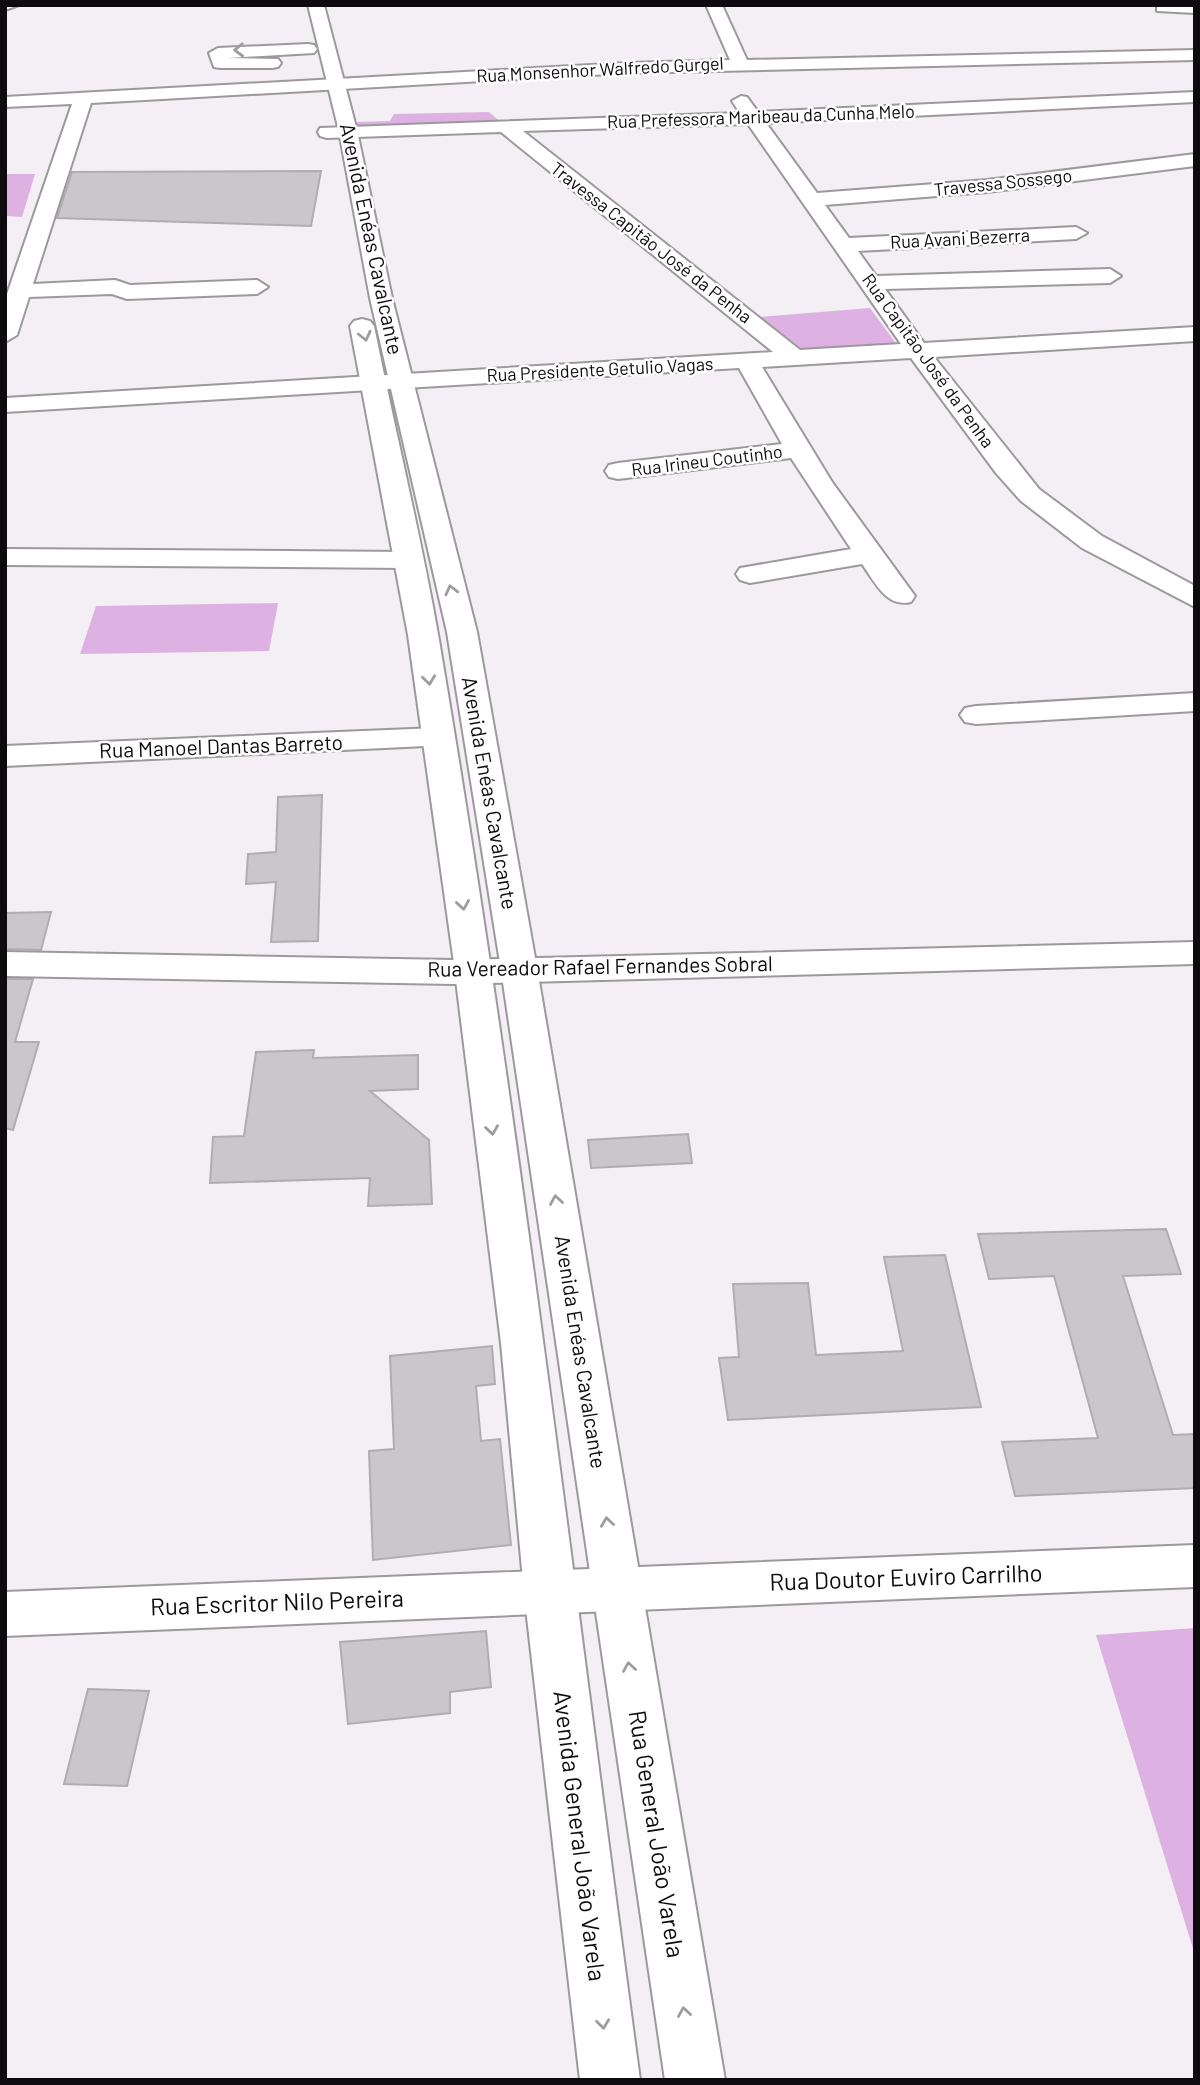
<svg xmlns="http://www.w3.org/2000/svg" width="1200" height="2085" font-family="Barlow,sans-serif">
<style>
.green{fill:#deb1e3}
.building{fill:#cbc6cb;stroke:#b1acb1;stroke-width:2}
.lines{fill:none;stroke-linecap:round;stroke-linejoin:round}
.minor-casing{stroke:#9c989c;stroke-width:4}
.major-casing{stroke:#9c989c;stroke-width:4}
.minor{fill:#fff;fill-rule:evenodd}
.major{fill:#fff;fill-rule:evenodd}
.oneway{stroke:#9e9d9e}
.labels{text-anchor:middle;stroke-width:5;stroke-linejoin:round;paint-order:stroke}
.far-street-label{font-size:18px;fill:#0d0b0d;stroke:#fffeff}
.street-label{font-size:21px;fill:#0d0b0d;stroke:#fffeff}
.near-street-label{font-size:24px;fill:#0d0b0d;stroke:#fffeff}
</style>
<rect width="100%" height="100%" fill="#f4eff4"/>
<path class="green" d="M489 112 504 125 359 130 356 122 390 121 394 114Z
M5 174H35L22 217 5 216Z
M870 308 898 346 803 351 760 317Z
M278 603 269 651 80 654 96 606Z
M1195 1628V1955L1096 1635Z"/>
<path class="building" d="M321 171 311 226 57 218 72 172Z
M322 795 318 941 271 942 276 882 246 884 248 854 276 852 278 797Z
M51 912 41 950 5 949V913Z
M5 979H33L15 1042H39L13 1130 5 1128Z
M314 1050 313 1058 418 1055V1089L370 1091 429 1140 432 1204 368 1206 370 1178 210 1183 213 1137 244 1136 256 1052Z
M688 1134 692 1163 591 1168 588 1140Z
M1166 1229 1181 1274 1123 1276 1173 1435 1195 1434V1488L1015 1496 1002 1442 1098 1438 1054 1276 989 1279 978 1234Z
M945 1255 981 1407 728 1420 719 1358 739 1357 733 1284 808 1283 816 1355 903 1351 884 1257Z
M492 1346 495 1384 476 1386 481 1441 500 1439 511 1545 373 1560 369 1451 394 1449 390 1356Z
M486 1631 491 1687 450 1692V1713L348 1724 340 1642Z
M88 1689 149 1691 127 1786 64 1784Z"/>
<g class="lines">
<defs>
<path id="minor" d="M5 5H19L5 10Z
M706 5H722L747 60 1195 50V60L628 73 91 103 33 284 115 280 130 285 257 280 268 287 257 294 127 299 112 294 29 297 17 335 5 342V300L72 104 5 107V97L628 63 730 60Z
M1157 5H1195V13L1157 11Z
M308 44 314 45 317 49 314 53 228 58 278 59 281 63 278 67 272 68H220L214 67 209 53 218 48Z
M1195 92V102L766 123 817 193 987 180 1195 154V166L987 192 825 205 849 238 1076 227 1087 233 1076 239 858 251 876 276 1110 269 1121 276 1110 283 885 289 924 343 1195 327V341L934 357 1039 489 1102 536 1195 586V607L1082 548 1021 501 996 473 911 358 762 367 832 482 915 596 911 602C886 608 875 582 862 564L750 583 740 580 736 574 740 568 851 549 791 458 618 479 609 477 605 471 609 465 618 463 782 444 739 368 5 412V398L773 352 501 132 327 138 320 136 318 132 320 128 740 113 732 101 741 96 747 97 758 112ZM748 124 901 344 800 350 523 131Z
M5 549 408 552 418 554 422 560 418 566 408 568 5 565Z
M1195 693V711L976 724 965 722 960 715 965 708 976 706Z
M436 728 447 731 452 738 447 745 5 766V746Z
M1195 942V964L454 984 5 976V952L454 960Z
M1195 1545V1587L5 1636V1592Z"/>
<path id="major" d="M308 5H324L357 131 392 298 477 632 537 969 725 2080H665L501 969 447 632 370 298 339 131Z
M362 319 370 321 374 326C395 431 421 535 439 640 520 1118 575 1600 640 2080H580L524 1591 501 1343 453 956 408 635 350 326 354 321Z"/>
</defs>
<use href="#minor" class="minor-casing"/>
<use href="#major" class="major-casing"/>
<use href="#minor" class="minor"/>
<use href="#major" class="major"/>
</g>
<defs><path id="oneway-chevron" d="M-2-3.5L2.5 0L-2 3.5" fill="none" stroke-width="1.6" stroke-linecap="round" stroke-linejoin="round" transform="scale(1.75)"/></defs>
<g class="oneway">
<use href="#oneway-chevron" transform="translate(239 50) rotate(178)"/>
<use href="#oneway-chevron" transform="translate(365 336) rotate(77)"/>
<use href="#oneway-chevron" transform="translate(451 590) rotate(-104)"/>
<use href="#oneway-chevron" transform="translate(429 680) rotate(83)"/>
<use href="#oneway-chevron" transform="translate(463 905) rotate(81)"/>
<use href="#oneway-chevron" transform="translate(492 1130) rotate(82)"/>
<use href="#oneway-chevron" transform="translate(556 1200) rotate(-99)"/>
<use href="#oneway-chevron" transform="translate(607 1522) rotate(-98)"/>
<use href="#oneway-chevron" transform="translate(629 1667) rotate(-99)"/>
<use href="#oneway-chevron" transform="translate(684 2012) rotate(-99)"/>
<use href="#oneway-chevron" transform="translate(603 2024) rotate(83)"/>
</g>
<g class="labels">
<g class="far-street-label">
<text transform="translate(600 70) rotate(-3)" y="6">Rua Monsenhor Walfredo Gurgel</text>
<text transform="translate(761 117) rotate(-2)" y="6">Rua Prefessora Maribeau da Cunha Melo</text>
<text transform="translate(1003 183) rotate(-6)" y="6">Travessa Sossego</text>
<text transform="translate(960 239) rotate(-3)" y="6">Rua Avani Bezerra</text>
<text transform="translate(651 243) rotate(38)" y="6">Travessa Capitão José da Penha</text>
<text transform="translate(928 361) rotate(54)" y="6">Rua Capitão José da Penha</text>
<text transform="translate(600 370) rotate(-3)" y="6">Rua Presidente Getulio Vagas</text>
<text transform="translate(707 461) rotate(-7)" y="6">Rua Irineu Coutinho</text>
</g>
<g class="street-label">
<text transform="translate(371 239) rotate(78)" y="7">Avenida Enéas Cavalcante</text>
<text transform="translate(221 747) rotate(-2)" y="7">Rua Manoel Dantas Barreto</text>
<text transform="translate(489 793) rotate(80)" y="7">Avenida Enéas Cavalcante</text>
<text transform="translate(600 967) rotate(-1)" y="7">Rua Vereador Rafael Fernandes Sobral</text>
<text transform="translate(580 1352) rotate(81)" y="7">Avenida Enéas Cavalcante</text>
</g>
<g class="near-street-label">
<text transform="translate(906 1578) rotate(-2)" y="8">Rua Doutor Euviro Carrilho</text>
<text transform="translate(277 1603) rotate(-2)" y="8">Rua Escritor Nilo Pereira</text>
<text transform="translate(656 1834) rotate(81)" y="8">Rua General João Varela</text>
<text transform="translate(579 1836) rotate(83)" y="8">Avenida General João Varela</text>
</g>
</g>
<rect width="1200" height="2085" fill="none" stroke="#0d0b0d" stroke-width="14"/>
</svg>
